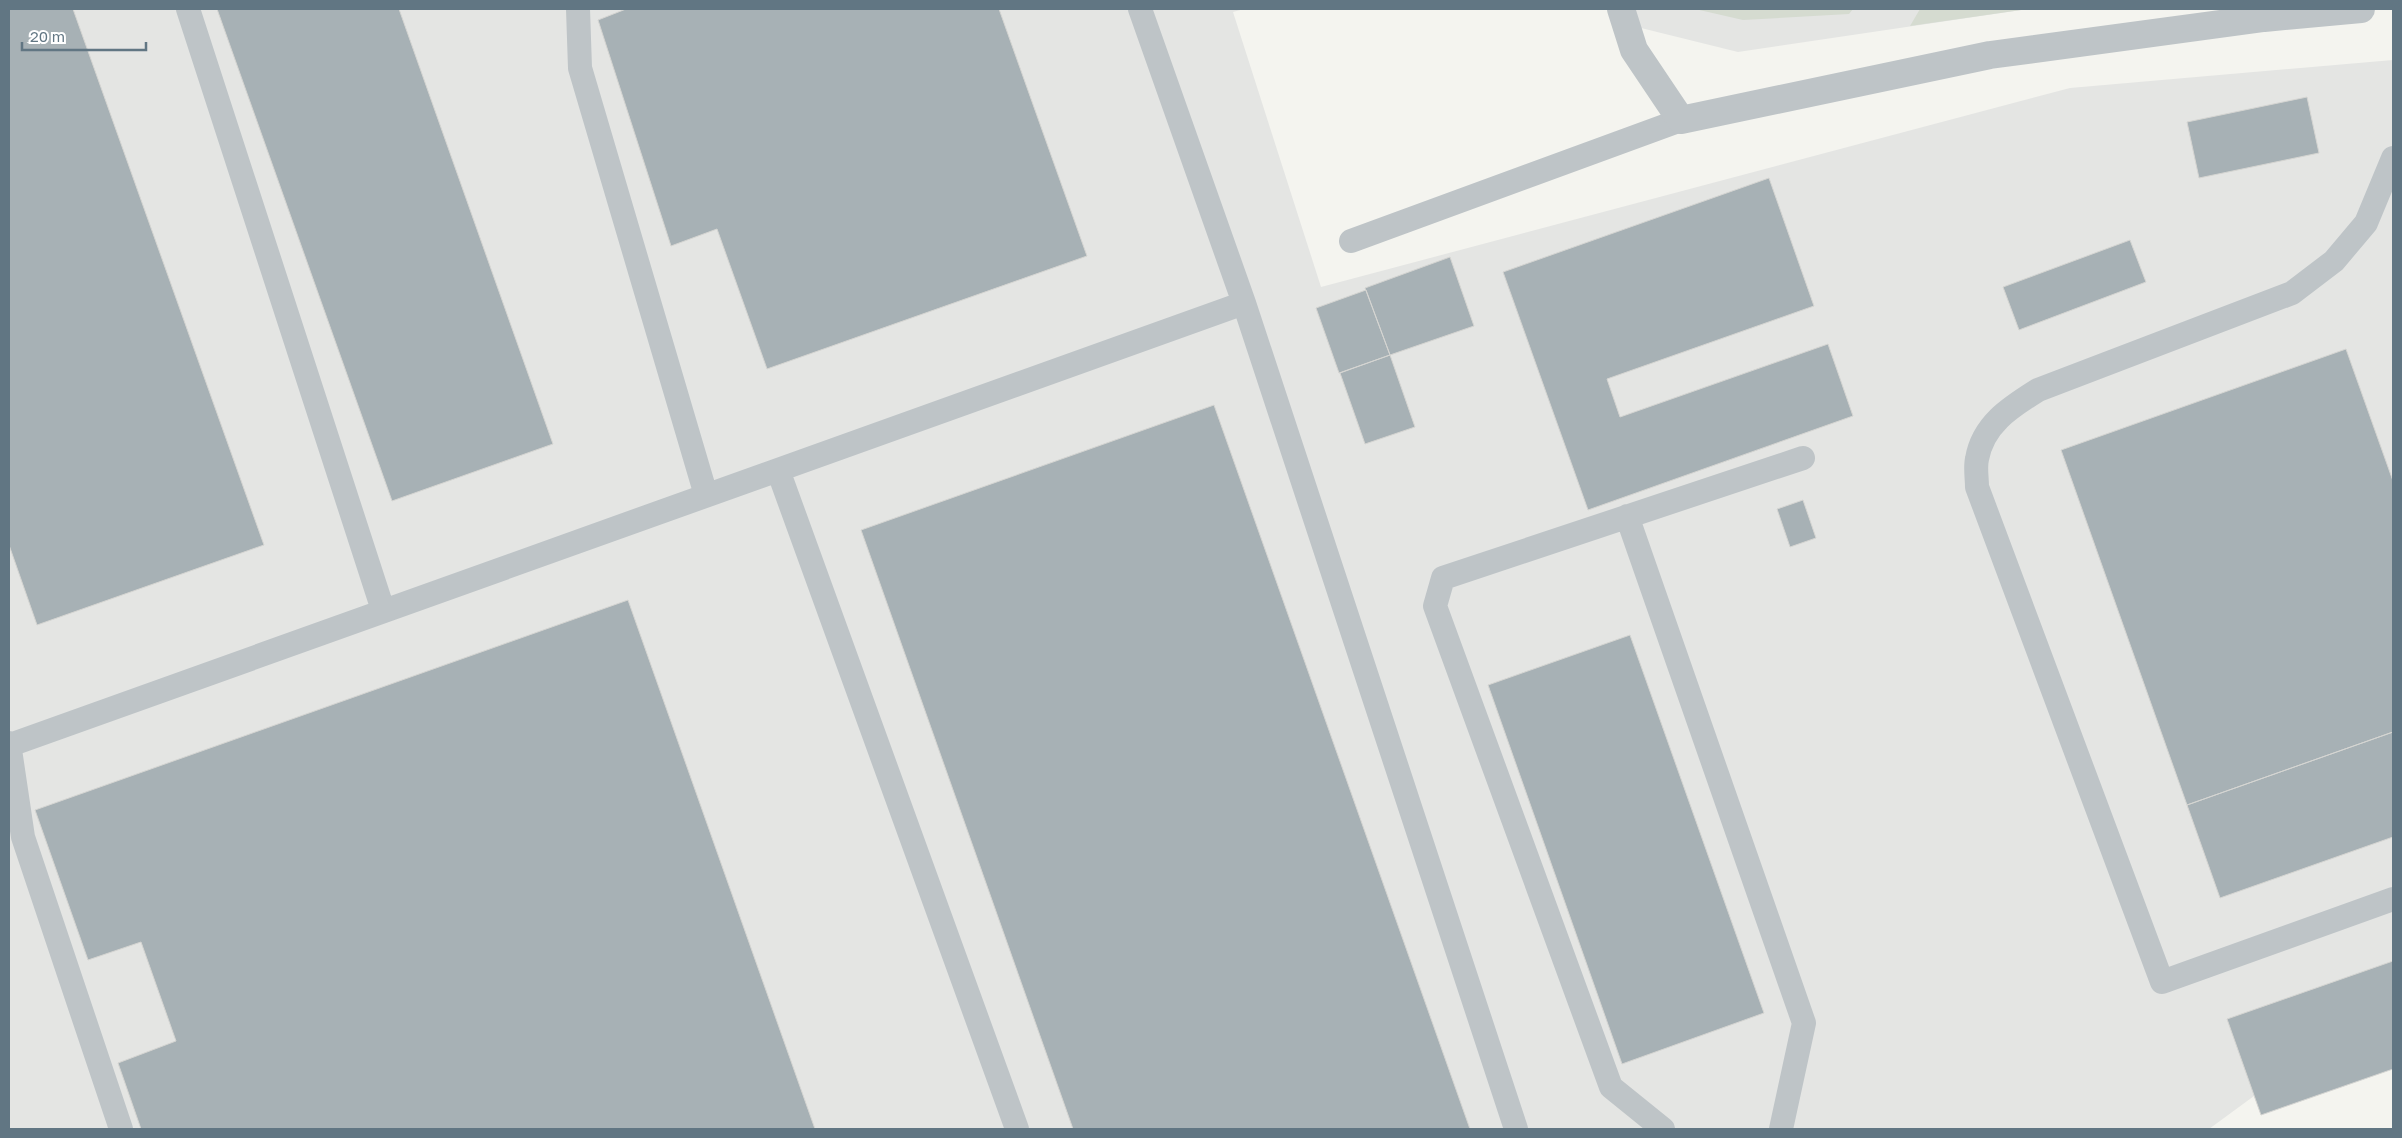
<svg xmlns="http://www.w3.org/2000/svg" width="2402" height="1138" font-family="'Golos Text',sans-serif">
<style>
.built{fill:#e4e5e3}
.green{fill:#d5dbd0}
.building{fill:#a7b1b5;stroke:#d5d5d2}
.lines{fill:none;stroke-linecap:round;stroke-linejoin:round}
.service{stroke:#bec4c7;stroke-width:24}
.minor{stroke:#bec4c7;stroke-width:28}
</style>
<rect width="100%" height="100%" fill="#f4f4ef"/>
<path class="built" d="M9 9H1244L1233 12 1321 287 2070 88 2393 60V1069L2261 1115 2254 1096 2209 1129H9Z
M1635 9H2028L1738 52 1641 28Z"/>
<path class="green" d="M1695 9H1853L1849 14 1743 20Z
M1920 9H2028L1910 26Z"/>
<path class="building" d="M9 9H73L264 545 37 625 9 545Z
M217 9H399L553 444 392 501Z
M626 9H999L1087 256 767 369 717 229 671 246 598 20Z
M2307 97 2319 153 2199 178 2187 122Z
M1769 178 1814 306 1607 379 1620 417 1828 344 1853 416 1588 510 1503 272Z
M2130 240 2146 282 2019 330 2003 287Z
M1450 257 1474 326 1390 355 1365 288Z
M1366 290 1390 355 1339 373 1316 308Z
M2346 349 2393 481V732L2187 805 2061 450Z
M1390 355 1415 427 1365 444 1340 373Z
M1214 405 1470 1129H1073L861 530Z
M1803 500 1816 538 1790 547 1777 509Z
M628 600 815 1129H141L118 1063 176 1041 141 942 88 960 35 810Z
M1630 635 1764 1013 1622 1064 1488 685Z
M2393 732V837L2220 898 2187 805Z
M2393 961V1069L2261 1115 2227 1019Z"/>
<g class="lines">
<path class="service" d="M188 9 383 610
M578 9 580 68 706 495
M2393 158 2366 223 2334 261 2292 293 2038 390C2011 407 1983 424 1977 459 1975 467 1977 478 1977 487L2162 982 2393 899
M1351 241 1681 120
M1244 303 1516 1129
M778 470 1017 1129
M1627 516 1804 1023 1781 1129
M9 743 23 837 121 1129
M10 745 1244 303 1140 9
M1663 1129 1611 1087 1435 606 1443 578 1803 458"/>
<path class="minor" d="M1621 9 1634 50 1681 120 1990 55 2264 18 2361 9"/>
</g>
<rect width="2402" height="1138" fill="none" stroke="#617683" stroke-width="20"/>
<path d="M22 42v8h124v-8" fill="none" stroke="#617683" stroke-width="2.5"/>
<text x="30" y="42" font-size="15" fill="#617683" stroke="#ffffff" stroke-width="4" paint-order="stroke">20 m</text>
</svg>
